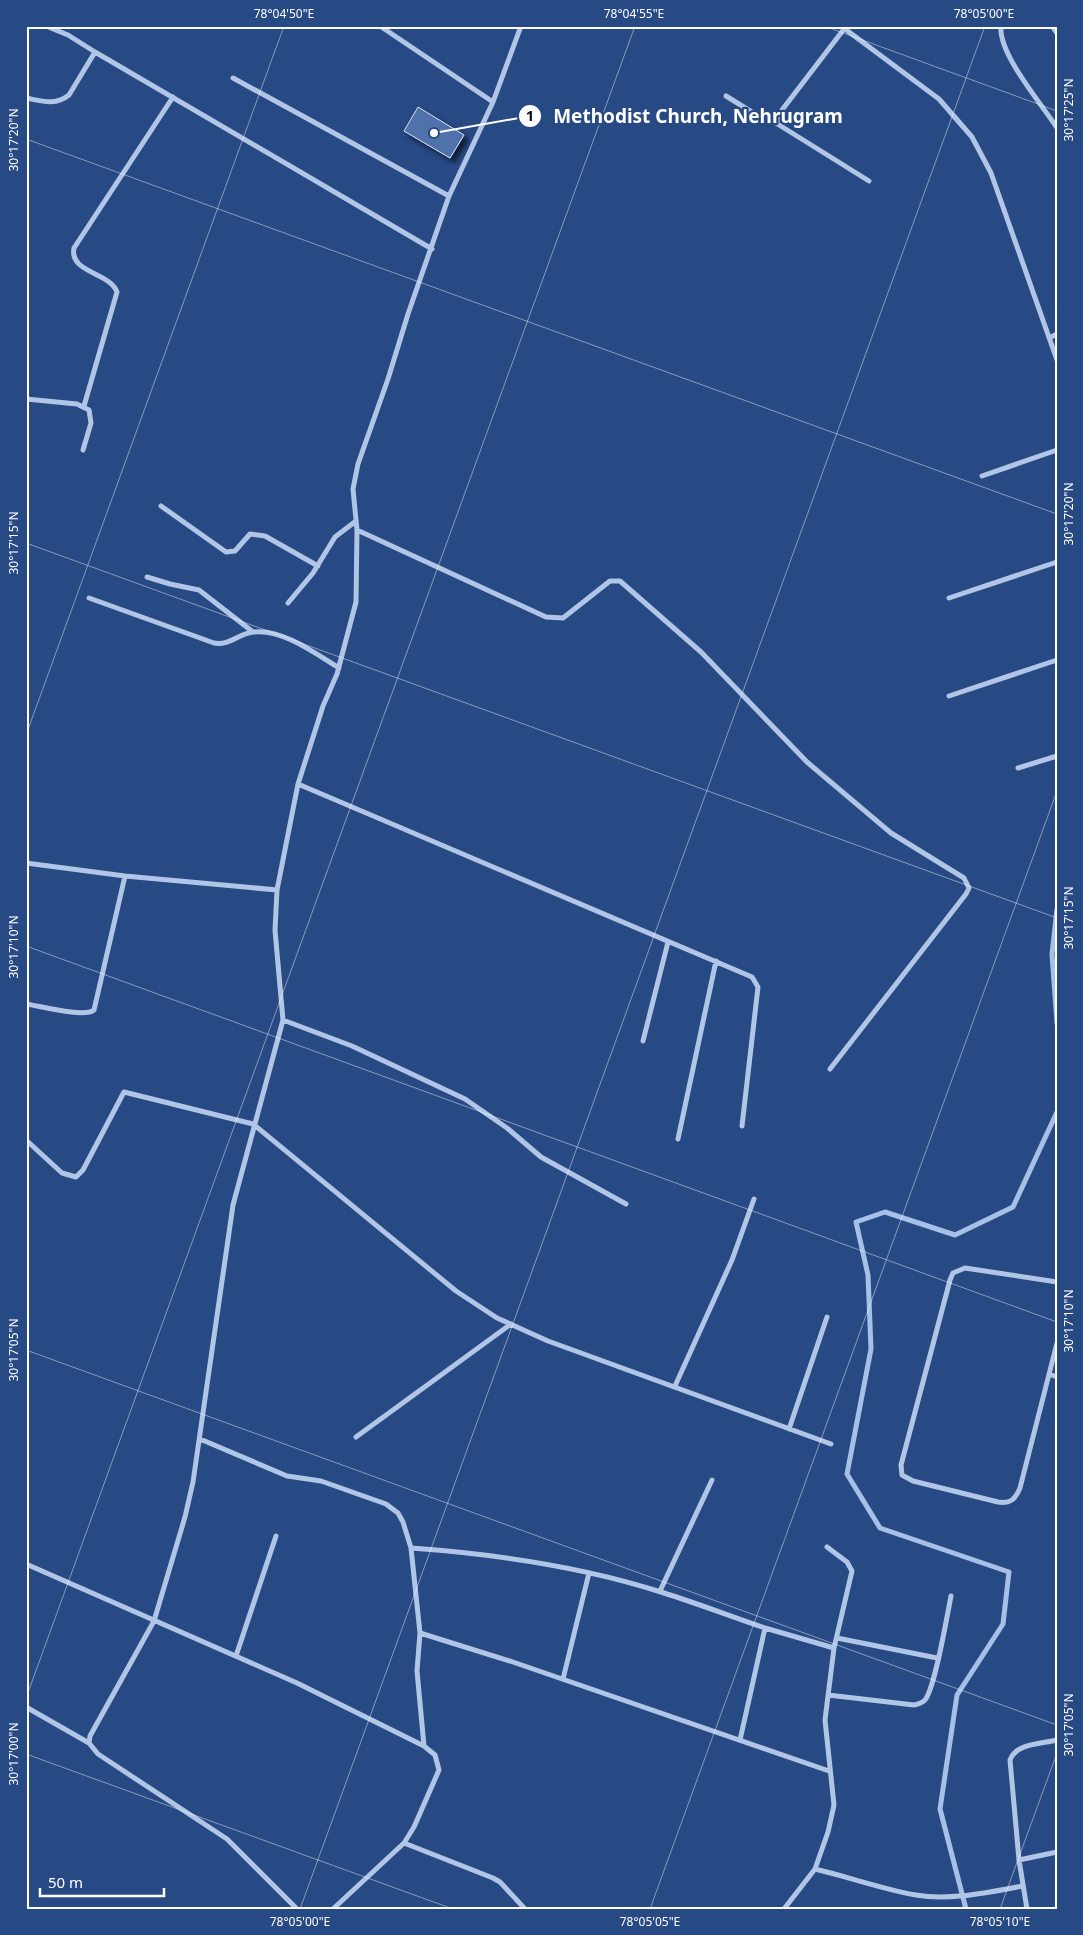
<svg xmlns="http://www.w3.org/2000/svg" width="1083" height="1935" font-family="'Noto Sans',sans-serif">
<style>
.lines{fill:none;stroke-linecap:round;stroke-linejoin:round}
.stream{stroke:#a6c0e8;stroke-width:5}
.building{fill:#5072ab;stroke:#d4e1f6;filter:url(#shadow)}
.street{stroke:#b1c6e7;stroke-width:5}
.ticks{fill:none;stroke:#fff;stroke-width:1;stroke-opacity:0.45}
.leader{fill:none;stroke:#fff;stroke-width:2}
.callout-dot{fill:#fff;stroke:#274984;stroke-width:2}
.mark-label{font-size:15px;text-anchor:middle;font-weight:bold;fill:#111}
.callout-label{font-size:19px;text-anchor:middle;font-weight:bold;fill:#fff;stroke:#274984;stroke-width:4.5;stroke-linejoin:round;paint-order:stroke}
.neatline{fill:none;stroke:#fff;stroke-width:2}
.ticks-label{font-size:12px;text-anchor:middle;fill:#fff}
</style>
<defs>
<filter id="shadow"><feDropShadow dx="4.5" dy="4.5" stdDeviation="2.5" flood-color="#0009"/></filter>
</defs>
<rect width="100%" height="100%" fill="#274984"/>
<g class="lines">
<path class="stream" d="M1057 909 1052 954 1057 1023
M966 1909 940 1809 957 1695 1003 1624 1009 1572 880 1528 847 1474 871 1349 868 1275 856 1222 885 1212 955 1235 1013 1207 1057 1112"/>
</g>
<path class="building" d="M418 107 464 135 450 158 404 131Z"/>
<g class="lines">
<path class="street" d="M46 26 68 35 95 52
M380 26 493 102
M841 26 939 99 972 137 991 173 1057 360
M1001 26C998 54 1042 104 1057 128
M1052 26 1057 33
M233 78 449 196
M726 96 765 120 776 123 869 181
M26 98C42 101 55 106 69 95L95 52 432 249
M776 123 782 110 844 29
M1049 338 1057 334
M26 399 77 404 89 410 91 423 83 450
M84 406 117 292C110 272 69 273 74 248L173 97
M982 476 1057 450
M161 506 226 552 235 551 250 534 265 536 318 566
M357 530 546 617 563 618 610 581H620L701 652 807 762 891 833 964 878 969 888 966 894 830 1069
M147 577 170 584 199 590 253 632
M89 598 214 643C230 646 239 633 254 632 283 629 316 654 339 668
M949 598 1057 562
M288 603 313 573 335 537 356 521
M949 696 1057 660
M1018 768 1057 756
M298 784 752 977 758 987 742 1126
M26 863 125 876 277 890
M26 1004C40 1006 84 1018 94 1010L125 876
M283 1020 352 1046 465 1099 507 1128 541 1157 626 1204
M643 1041 668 942
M678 1139 716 961
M26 1140 62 1173 76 1177 83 1170 124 1092 253 1124 456 1291 497 1318 548 1341 831 1444
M1057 1282 965 1268 953 1273 950 1280 901 1465 902 1475 913 1481 998 1502C1010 1504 1015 1500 1020 1488L1057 1343
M1049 1374 1057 1377
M675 1386 732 1260 754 1199
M789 1429 827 1317
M356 1437 511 1324
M200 1439 287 1476 321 1481 386 1504 398 1513 403 1522 411 1548 420 1633 417 1671 424 1746
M827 1547 847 1562 852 1571 834 1648
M411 1548C495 1554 580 1566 661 1592 696 1603 730 1616 765 1628
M26 1564 297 1683 424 1746 435 1755 439 1770 414 1827 404 1843 333 1909
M660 1591 712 1480
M420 1633 510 1661 829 1771
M837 1638 937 1658
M236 1656 276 1536
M563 1679 589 1573
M828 1695 914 1705C919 1704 922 1703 925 1700 935 1688 947 1616 951 1596
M26 1707 89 1743
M740 1740 765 1628 834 1648 825 1720 834 1805 828 1832 815 1869
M404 1843 493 1878 500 1882 525 1909
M1019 1860 1057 1852
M297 1909 227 1839 98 1754 89 1743 90 1736 154 1621 185 1517 193 1482 233 1205 283 1020 275 930 277 890 298 784 323 706 337 674 356 602 357 530 353 489 358 464 388 379 408 314 449 196 493 102 521 26
M784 1909 815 1869C849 1877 882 1889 916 1895 950 1901 989 1892 1023 1886
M1027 1909 1019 1860 1010 1760C1016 1743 1041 1744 1057 1740"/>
</g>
<path class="ticks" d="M824 26 1057 111M26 139 1057 514M26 543 1057 918M26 735 284 26M26 946 1057 1322M26 1350 1057 1725M26 1698 635 26M26 1754 453 1909M300 1909 985 26M650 1909 1057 791M1000 1909 1057 1753"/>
<path class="leader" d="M434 133L530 116"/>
<g class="callout-dot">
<circle cx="434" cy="133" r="5"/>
<circle cx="530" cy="116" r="12"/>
</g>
<g class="mark-label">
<text x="530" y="121">1</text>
</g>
<g class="callout-label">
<text x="698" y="123">Methodist Church, Nehrugram</text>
</g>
<rect width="1083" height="1935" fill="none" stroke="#274984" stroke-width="55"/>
<path d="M40 1888v8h124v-8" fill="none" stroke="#ffffff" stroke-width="2.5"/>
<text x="48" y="1888" font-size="15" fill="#ffffff" stroke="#274984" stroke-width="4" paint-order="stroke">50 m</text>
<rect x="28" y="28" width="1028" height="1880" class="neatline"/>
<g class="ticks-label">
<text x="284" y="18">78°04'50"E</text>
<text x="634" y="18">78°04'55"E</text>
<text x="984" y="18">78°05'00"E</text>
<text transform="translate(1069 110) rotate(-90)" y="4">30°17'25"N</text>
<text transform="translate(14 140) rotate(-90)" y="4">30°17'20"N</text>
<text transform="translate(1069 514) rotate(-90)" y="4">30°17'20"N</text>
<text transform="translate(14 543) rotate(-90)" y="4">30°17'15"N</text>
<text transform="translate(1069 918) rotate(-90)" y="4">30°17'15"N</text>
<text transform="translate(14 947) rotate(-90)" y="4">30°17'10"N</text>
<text transform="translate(1069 1321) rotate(-90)" y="4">30°17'10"N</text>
<text transform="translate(14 1350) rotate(-90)" y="4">30°17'05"N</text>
<text transform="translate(1069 1725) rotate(-90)" y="4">30°17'05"N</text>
<text transform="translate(14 1754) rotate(-90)" y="4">30°17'00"N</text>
<text x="300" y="1926">78°05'00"E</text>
<text x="650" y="1926">78°05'05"E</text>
<text x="1000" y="1926">78°05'10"E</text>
</g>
</svg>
